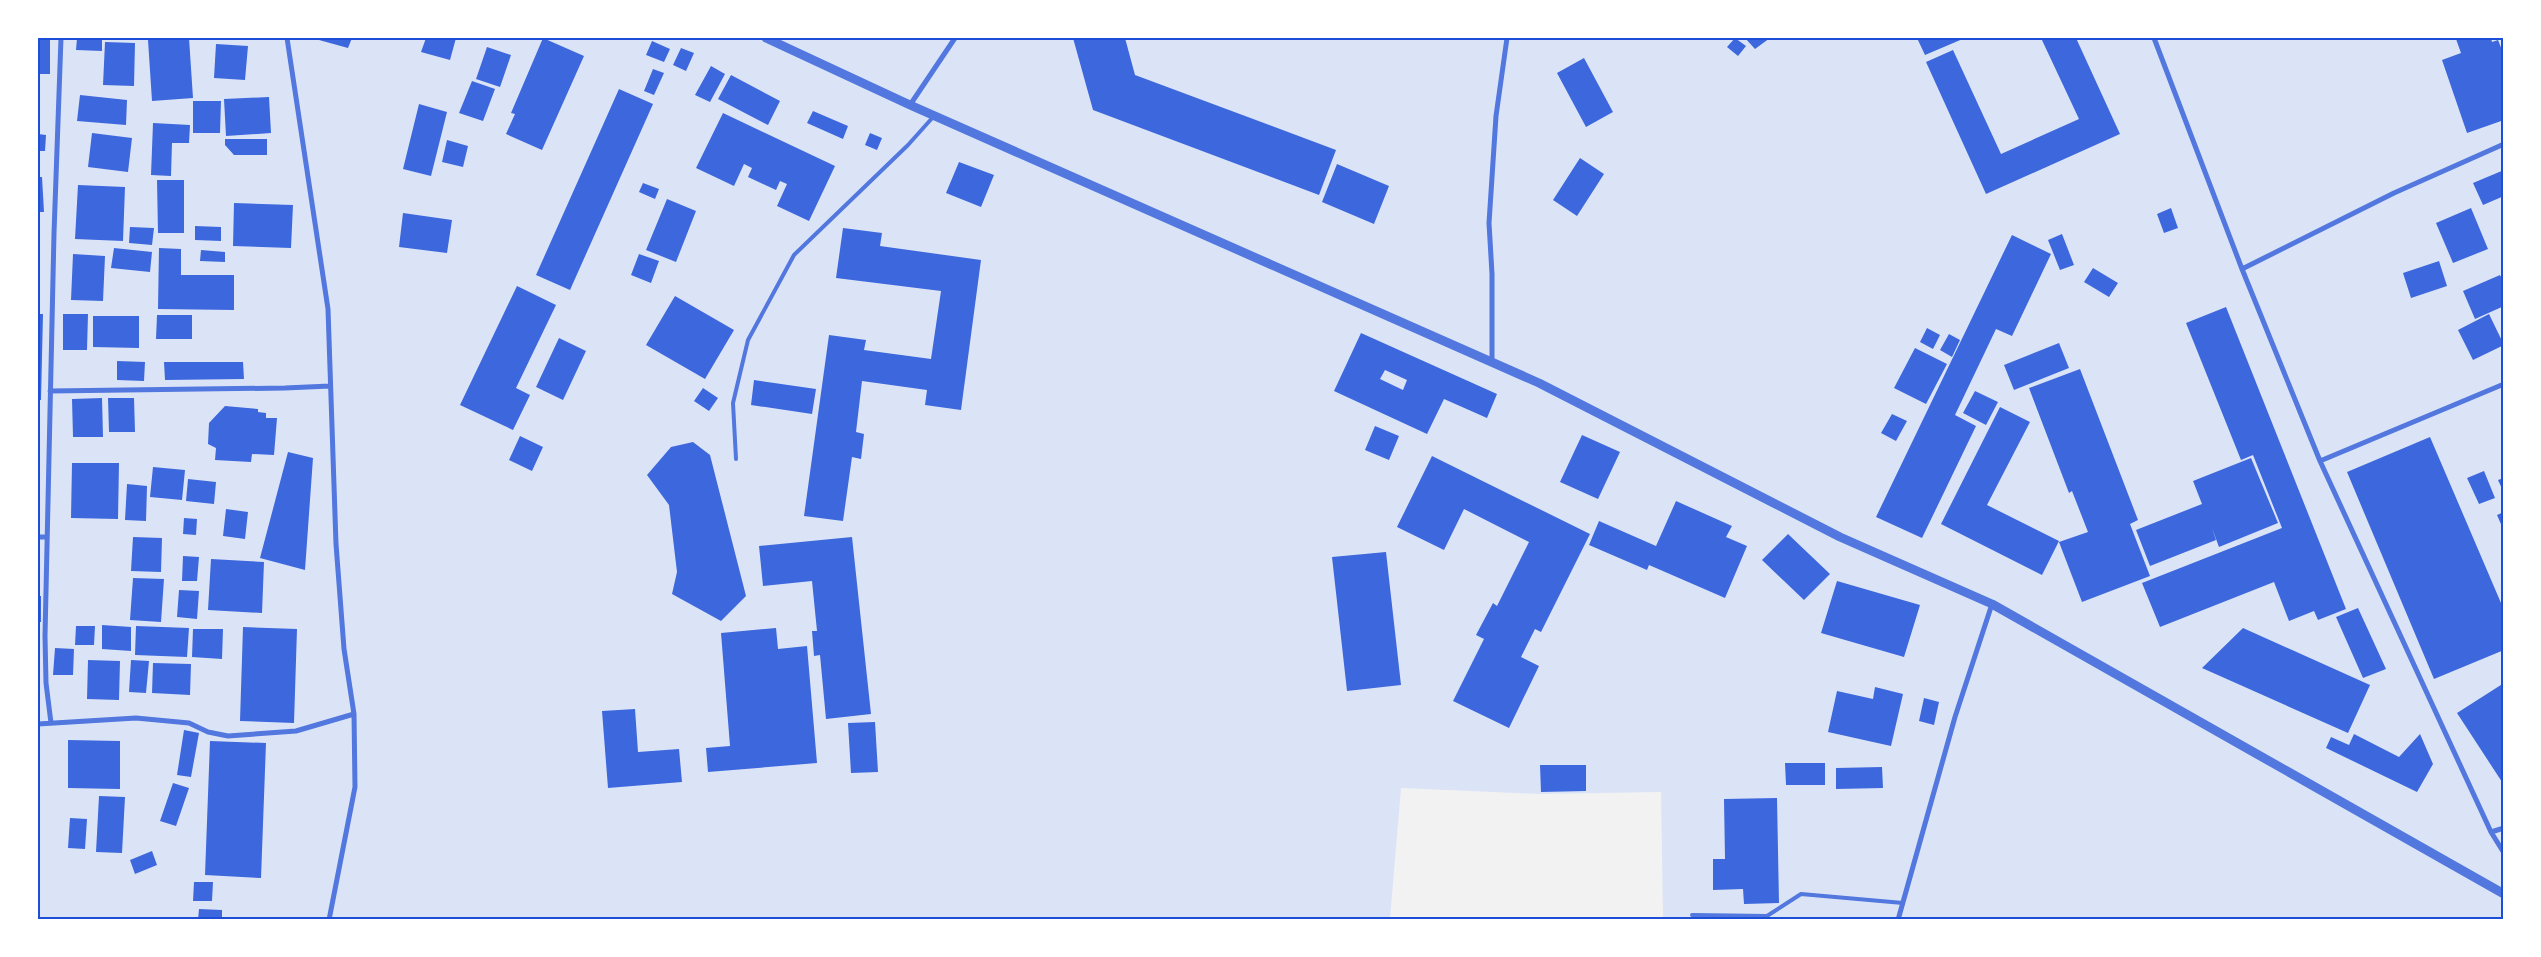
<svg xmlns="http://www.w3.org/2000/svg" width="2541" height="957" font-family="Lato,sans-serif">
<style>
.green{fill:#dbe4f7}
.building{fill:#3d67dc;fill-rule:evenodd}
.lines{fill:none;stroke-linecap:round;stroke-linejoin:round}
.service{stroke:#5277de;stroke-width:4}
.minor{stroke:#5277de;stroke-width:5}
.tertiary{stroke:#5277de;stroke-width:9}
.neatline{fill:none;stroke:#1d4ed8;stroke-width:2}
</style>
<rect width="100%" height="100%" fill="#f2f2f2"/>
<path class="green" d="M38 38H2503V919H1663L1661 792 1540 794 1401 788 1390 919H38Z"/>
<path class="building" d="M38 38H50V74H38Z
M77 38H102V51L76 50Z
M189 38 193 98 152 101 148 40Z
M320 38H352L348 48 319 40Z
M426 38H456L450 60 421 52Z
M543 38 584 56 542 150 506 134 515 114 511 113Z
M1073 38H1125L1135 75 1336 150 1319 195 1093 110Z
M1735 38 1746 46 1738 56 1727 47Z
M1745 38H1770L1755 49Z
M1917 38H1965L1925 55Z
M2041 38H2076L2120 134 1986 194 1926 62 1953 50 2001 154 2079 119Z
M2461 38H2491L2492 42 2498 40 2504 55V120L2467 133 2442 60 2461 53 2456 39Z
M652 41 670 49 664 62 646 55Z
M105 42 135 43 134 86 103 85Z
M216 44 248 46 245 80 214 78Z
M487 47 511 55 500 87 476 79Z
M681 48 694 53 686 71 673 65Z
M1584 58 1613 112 1586 127 1557 73Z
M711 66 725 74 710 102 695 95Z
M653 69 664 73 654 95 644 91Z
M731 75 780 101 768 125 718 99Z
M472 81 495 89 483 121 459 113Z
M619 89 653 104 570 290 536 275Z
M80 95 127 100 126 125 77 121Z
M269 97 271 133 226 136 224 99Z
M193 101H221L220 133H193Z
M419 104 447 112 431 176 403 169Z
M813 111 848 126 843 139 807 123Z
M723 113 835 166 809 221 777 206 787 184 780 181 776 190 748 177 752 168 744 164 734 186 696 168Z
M153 123 190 125 189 143H172L171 176 151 175Z
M92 133 132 138 128 172 88 167Z
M870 133 882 138 877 150 865 145Z
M38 134 46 135 45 151H38Z
M225 139H267V155H234L225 145Z
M447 140 468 146 463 167 442 162Z
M1580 158 1604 174 1577 216 1553 200Z
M959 162 994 175 981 207 946 193Z
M1337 164 1389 186 1374 224 1322 202Z
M2504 170V196L2483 205 2473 183Z
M38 177H42L44 212H38Z
M157 180H184V233H158Z
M643 183 659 189 655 199 639 192Z
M78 185 125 187 123 241 75 239Z
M667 199 696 211 676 262 646 250Z
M234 203 293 205 291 248 233 246Z
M2171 208 2178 228 2164 233 2157 214Z
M2471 208 2488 249 2453 263 2436 223Z
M403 213 452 220 447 253 399 247Z
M195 226 221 227V241L195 240Z
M130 227 154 228 152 245 129 243Z
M843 228 882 233 880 246 981 260 961 410 925 405 927 390 862 381 856 432 864 434 861 459 852 457 843 521 804 516 829 335 866 340 864 350 931 359 941 291 836 278Z
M2062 234 2074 265 2060 270 2048 240Z
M2012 235 2051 254 2012 336 1996 329 1955 415 1976 426 1922 538 1876 517Z
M114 248 152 252 150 272 111 268Z
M159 248 181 249V275H234V310L158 309Z
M201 250 225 252V262L200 261Z
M73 254 105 256 103 301 71 300Z
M639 254 659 261 651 283 631 275Z
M2439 261 2447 286 2411 298 2403 273Z
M2093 268 2118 283 2109 297 2084 282Z
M2500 275 2504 283V306L2475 319 2463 291Z
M517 286 556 305 516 388 530 395 513 430 460 405Z
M675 296 734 330 705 379 646 345Z
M2226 307 2346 609 2318 620 2314 611 2289 621 2274 582 2160 627 2142 583 2282 528 2253 455 2241 460 2186 323Z
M38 314H43L41 400H38Z
M63 314H88L87 350H63Z
M2489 314 2504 345 2473 360 2458 330Z
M157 315H192V339H156Z
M93 316H139V348L93 347Z
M1927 328 1940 335 1933 349 1920 342Z
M1361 333 1497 394 1487 418 1444 399 1427 434 1334 391ZM1385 370 1407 380 1403 390 1380 379Z
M1949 334 1960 340 1952 357 1940 350Z
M559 338 586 351 563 400 536 387Z
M2059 343 2069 368 2014 390 2004 365Z
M1915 348 1947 364 1926 404 1894 388Z
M117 361 145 362 144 381 117 380Z
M164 362H243L244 379 165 380Z
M2080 369 2138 520 2130 524 2150 576 2082 602 2059 542 2088 532 2072 491 2069 493 2029 388Z
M754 380 816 389 812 414 751 405Z
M703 388 718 398 709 411 694 401Z
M1975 391 1998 402 1986 425 1963 413Z
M102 398 103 437H73L72 399Z
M108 398H134L135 432H109Z
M38 406H40L39 439H38Z
M225 406 258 409V412L266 413V418H277L274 455 252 454 251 462 215 460 216 448 208 444 209 423Z
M2000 407 2030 422 1987 505 2059 541 2042 575 1941 524Z
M1892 414 1907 421 1896 441 1881 433Z
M1375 426 1399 436 1389 460 1365 450Z
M1582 435 1620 452 1598 499 1560 482Z
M520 436 543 447 532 471 509 460Z
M2430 437 2504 610V650L2434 679 2347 472Z
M693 442 710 455 746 596 721 621 672 594 677 572 669 505 647 475 671 447Z
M288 452 313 458 305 570 260 558Z
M1432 456 1590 534 1541 632 1535 629 1521 657 1539 666 1509 728 1453 701 1484 639 1476 635 1493 603 1497 606 1529 542 1464 509 1444 550 1397 527Z
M2251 458 2278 523 2219 547 2212 528 2216 540 2150 566 2136 530 2202 504 2193 481Z
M72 463H119L118 519 71 518Z
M153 467 185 470 182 500 150 497Z
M2484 471 2495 498 2479 504 2467 478Z
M2504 478V493L2498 480Z
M188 479 216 482 214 504 186 501Z
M127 484 147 486 146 521 125 520Z
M1676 501 1732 526 1726 537 1747 546 1725 598 1649 565 1647 570 1589 545 1599 521 1656 546Z
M226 509 248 512 245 539 223 536Z
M2504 512V531L2497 515Z
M184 518 197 519 196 535 183 534Z
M1788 534 1830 574 1804 600 1762 560Z
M133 537 162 538 161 572 131 571Z
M852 537 871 714 826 719 820 655 814 656 812 631H817L812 581 763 586 759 546Z
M1386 552 1401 685 1347 691 1332 557Z
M183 556 199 557 197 581H182Z
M211 559 264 562 262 613 208 610Z
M133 578 164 579 161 622 130 620Z
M1837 581 1920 605 1904 657 1821 633Z
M179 590 199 591 197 619 177 617Z
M38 596H41V622H38Z
M2358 608 2386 669 2363 678 2336 617Z
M102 625 131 627V651L102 649Z
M76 626H95L94 645H75Z
M136 626 189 628 187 657 135 655Z
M243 627 297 629 294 723 240 721Z
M776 628 778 649 807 646 817 763 708 772 706 748 730 746 721 633Z
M2243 628 2370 685 2348 733 2202 668Z
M193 629H223L222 659 192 657Z
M38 635H40V658H38Z
M55 648 74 649 73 675H53Z
M88 660 120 661 119 700 87 699Z
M131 660 149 661 146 693 129 692Z
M153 663 191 664 190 695 152 693Z
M2504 683V785L2457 713Z
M1875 687 1903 694 1891 746 1828 732 1837 691 1873 699Z
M38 698H39L40 715H38Z
M1924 698 1939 702 1934 725 1919 721Z
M635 709 638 752 679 749 682 782 608 788 602 711Z
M875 722 878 772 851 773 848 723Z
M184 730 199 733 191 777 177 775Z
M2354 734 2399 757 2420 734 2433 764 2417 792 2326 748 2331 737 2349 745Z
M68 740 120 741V789L68 788Z
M210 741 266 743 261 878 205 875Z
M1785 763H1825V785H1786Z
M1540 765H1586V791L1541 792Z
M1882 767 1883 788 1836 789V768Z
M173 783 189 788 176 826 160 821Z
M99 796 125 797 122 853 96 852Z
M1777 798 1779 903 1744 904 1743 889 1713 890V859H1725L1724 799Z
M70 818 87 819 85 849 68 848Z
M152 851 157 865 135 874 130 860Z
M194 882H213L212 901H193Z
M199 909 222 910V920H198Z"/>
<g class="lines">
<path class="service" d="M736 459 733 403 748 340 794 255 908 145 934 116
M1692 915 1767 916 1801 894 1903 903"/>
<path class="minor" d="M287 38 328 309 336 544 344 649 354 714 355 787 329 920
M2154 38 2242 269 2320 461 2491 832 2504 853
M910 105 955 38
M2242 269 2394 193 2504 144
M1492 362V274L1489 223 1496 116 1507 38
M50 391 285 388 330 386
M2320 461 2504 384
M38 537H47
M51 723 46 683 45 636 54 233 61 38
M38 724 136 718 189 723 208 732 228 736 296 731 354 714
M2491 832 2504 828
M1898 920 1955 717 1992 604"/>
<path class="tertiary" d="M766 38 910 105 1539 383 1840 537 1992 604 2504 894"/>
</g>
<rect width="2541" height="957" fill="none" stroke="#ffffff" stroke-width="78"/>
<rect x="39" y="39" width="2463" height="879" class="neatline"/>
</svg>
